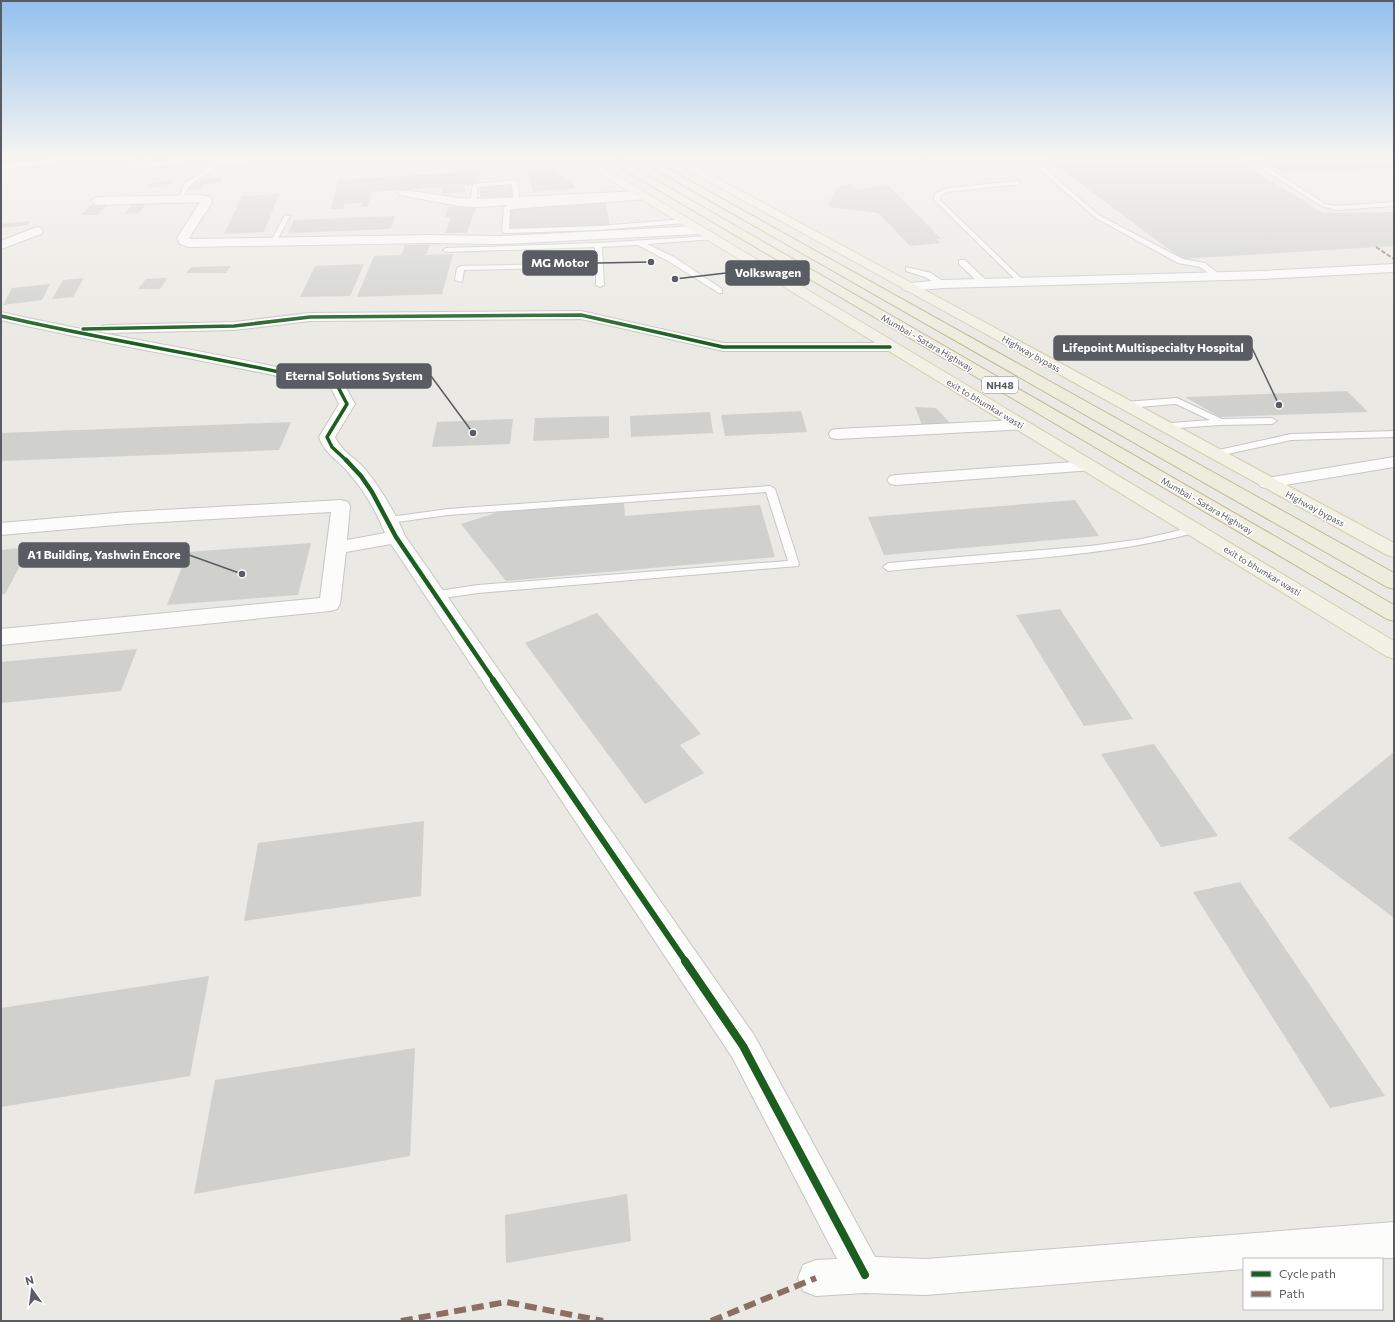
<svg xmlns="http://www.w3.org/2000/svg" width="1395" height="1322" font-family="Commissioner,sans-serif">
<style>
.building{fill:#d0d0cc}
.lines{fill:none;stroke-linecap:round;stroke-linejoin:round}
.lane-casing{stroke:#c6c7c5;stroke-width:2}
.street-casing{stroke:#c6c7c5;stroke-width:2}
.secondary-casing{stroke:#c7c8c7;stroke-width:2}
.primary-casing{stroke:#d4ceaf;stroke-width:2}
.highway-casing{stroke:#c1b890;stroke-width:2}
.lane{fill:#fcfcfb;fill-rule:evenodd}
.street{fill:#fcfcfb;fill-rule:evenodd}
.secondary{fill:#fcfcfb;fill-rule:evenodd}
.primary{fill:#f2f1e6;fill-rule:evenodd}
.highway{fill:#eeecdf;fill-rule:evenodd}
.quiet-far1{stroke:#8d6e63;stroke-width:2;stroke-dasharray:4.5 2;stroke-linecap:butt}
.quiet{stroke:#8d6e63;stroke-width:6;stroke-dasharray:12 6;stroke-linecap:butt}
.cycleway-far3-casing{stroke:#fff;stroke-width:5.5}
.cycleway-far2-casing{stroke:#fff;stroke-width:7}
.cycleway-far1-casing{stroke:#fff;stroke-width:8}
.cycleway-casing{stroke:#fff;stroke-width:10}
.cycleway-far3{stroke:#1b5e20;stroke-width:3.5}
.cycleway-far2{stroke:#1b5e20;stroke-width:4.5}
.cycleway-far1{stroke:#1b5e20;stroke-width:6}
.cycleway{stroke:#1b5e20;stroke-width:8}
.labels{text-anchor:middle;stroke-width:3;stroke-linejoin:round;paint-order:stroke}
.far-street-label{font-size:9px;fill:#595c62;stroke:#fff}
.shield{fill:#fff;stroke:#8b8d91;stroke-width:1}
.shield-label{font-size:10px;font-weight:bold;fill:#595c62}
.leader{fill:none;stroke:#595c62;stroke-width:1.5}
.callout-dot{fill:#595c62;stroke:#fff;stroke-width:1.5}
.callout{fill:#595c62;stroke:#595c62;stroke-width:1.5}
.callout-label{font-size:12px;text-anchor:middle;font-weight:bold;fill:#fff}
</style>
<rect width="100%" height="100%" fill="#eae9e3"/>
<path class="building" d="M1 156H55L52 159 1 164Z
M136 156H163L162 158H145V160L135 161Z
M881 156H919L922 158 887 161Z
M1043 156H1231L1323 213 1394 212V246L1182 259Z
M1259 156H1394V169L1282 172Z
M549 167 573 183 575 188 533 192 527 169Z
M479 171 480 184 465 185V192L442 194 443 187 371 192 368 206 361 207 362 203 344 204 343 209H331L338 180Z
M222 177 220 183 202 185 201 189 186 190 188 186 199 185 201 179Z
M172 181 169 186 148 188 151 183Z
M850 184 855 189 889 186 941 239H937L941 243 910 246 878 213 830 207 828 204 837 189 841 186Z
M512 185 513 197 480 199V187Z
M279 194 264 232 224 234 242 196Z
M606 202 610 226 508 230 509 208Z
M133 203H146L139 213 125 214Z
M108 204 98 215H81L91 205Z
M448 207H476L467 233H445L451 217H445Z
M395 216 391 229 288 233 294 220Z
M30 221 28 225 1 228 2 224Z
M405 245H430L426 255 453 254 442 294 357 297 374 256 401 255Z
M364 264 350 296 300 297 315 266Z
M231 266 226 273H186L191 267Z
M84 278 73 297 52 299 63 280Z
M168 278 160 289H138L146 279Z
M50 284 42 300 3 305 12 288Z
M1347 391 1368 412 1220 417 1185 397Z
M915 407 936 408 951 424 922 425Z
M801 411 807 432 725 436 721 415Z
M710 412 713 433 631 437 630 416Z
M609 416V438L533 441 535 418Z
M513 419 510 444 432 447 437 422Z
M291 422 279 450 1 461V433Z
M1075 500 1099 536 884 555 868 517Z
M624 502 625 516 760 505 775 557 506 581 461 524 502 511Z
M311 543 298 595 167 605 188 552Z
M30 547 5 594H1V550Z
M1060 609 1133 719 1084 726 1016 615Z
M597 613 701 734 680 745 704 773 645 804 525 643Z
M137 649 121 691 1 703V662Z
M1154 744 1218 836 1161 847 1101 754Z
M1394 752V918L1288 838Z
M424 821 421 896 244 921 258 843Z
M1240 882 1385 1096 1330 1108 1193 892Z
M209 976 190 1076 1 1107V1008Z
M415 1048 410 1156 194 1194 215 1080Z
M627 1194 631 1241 506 1263 505 1215Z"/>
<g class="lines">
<defs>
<path id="lane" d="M874 156H880L885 160 925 156 927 158 884 164Z
M1024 156H1030L1100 216 1183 259 1205 263 1223 277 1216 279 1200 267 1178 263 1096 218Z
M1243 156H1250L1325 204 1336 206 1394 202V206L1336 210 1321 206Z
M205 170 210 171 190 185 182 199H178L185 183Z
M515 180 518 182 519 202 514 201 512 184 478 187 476 203 473 205 470 203 473 184Z
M1018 181 1020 182V184L947 192 940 196V200L1024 281 1025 283 1021 285 934 200 935 194 946 188Z
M645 196 647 197V199L510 209 509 229 599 226 684 219 687 221 684 223 599 230 505 233 502 231 504 207 507 205Z
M285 215 290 216 276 242H272L271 241Z
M712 236 715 238 714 239 647 244 674 257 722 289V293H719L668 261 638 245 602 247 604 285 600 287 596 285V267L464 270 462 282 455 280 457 268 461 266 595 263V247L446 252 443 250 446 248 598 243Z
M959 260H965L987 281V285H981L959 264Z
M906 267 931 273 947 284 940 286 925 277 906 271Z
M1177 398 1222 419 1272 418 1277 421 1272 424 1220 425 1163 429 1158 426 1160 424 1210 420 1176 404 1125 408 1121 405 1125 402Z
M1394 431V437L1291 440 1214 457 1209 454 1214 451 1291 434Z
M770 486 775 489 799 564 798 566 478 593 436 599 432 598 430 595 432 592 478 585 788 561 766 492 448 515 390 523 385 520 390 517 448 509Z
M1194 527 1199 530 1198 532C1097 559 991 560 888 571L883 567 888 563 1090 546 1142 539Z"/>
<path id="street" d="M53 156H63L58 164 54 165 1 169V163L51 159Z
M128 156H138L137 162 174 159 175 156H185L184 162 179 165 131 169 126 166Z
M264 156H318L313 159 221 165 214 167 211 173 207 174 202 171 206 163 221 159Z
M963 156H975L976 158 971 161Z
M404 190 458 198 478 199 640 191 646 194 640 197 478 207 458 206 400 195 398 193 400 191Z
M202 195 210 197 212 202 189 238 191 239 427 235 501 236 699 226 705 230 699 234 501 244 427 243 189 247 180 244 177 238 200 202 97 205 91 201 97 197Z
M37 227 41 228 43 231 41 234 1 249V241Z
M581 311 723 343H890L895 344 897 347 895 350 890 351H723L581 319 310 321 234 330 107 333 102 332 100 329 102 326 107 325 234 322 310 313Z
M1 312C114 338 230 354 343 382L355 404 335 437C341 451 355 458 365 469 381 489 395 512 405 536L754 1035 875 1257 926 1259 1394 1222V1258L1244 1259V1269L926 1295 865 1293 816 1296 803 1291 798 1278 803 1265 816 1260 837 1259 732 1057 391 544 346 552 340 604 337 609 330 611 1 645V629L320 598 331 512 127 524 1 535V523L127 512 341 500 348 502 350 506 347 540 385 533C376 511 364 490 348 472 338 460 324 453 319 437L339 404 331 388C222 362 110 346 1 320Z
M1020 420 1026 421 1028 425 1026 429 837 439 831 438 829 434 831 430 837 429Z
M1394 457V467L1267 488 1261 487 1258 483 1261 479 1267 478Z
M1087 461 1093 462 1096 466 1093 470 896 485 890 484 887 480 890 476 896 475Z"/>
<path id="secondary" d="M1394 264V272L1262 279 943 288 909 291 904 290 902 287 904 284 909 283 943 280 1262 271Z"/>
<path id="primary" d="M571 156H584L1394 641V659L1386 656Z
M663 156H676L1394 543V557L1387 555Z"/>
<path id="highway" d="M601 156H614L1394 605V621L1387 619Z
M632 156H645L1394 573V589L1387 587Z"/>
</defs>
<use href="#lane" class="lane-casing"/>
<use href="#street" class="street-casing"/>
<use href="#secondary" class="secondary-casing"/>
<use href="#primary" class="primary-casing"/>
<use href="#highway" class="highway-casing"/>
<use href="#lane" class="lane"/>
<use href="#street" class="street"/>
<use href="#secondary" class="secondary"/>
<use href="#primary" class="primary"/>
<use href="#highway" class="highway"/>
<path class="quiet-far1" d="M1376 247 1394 259"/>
<path class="quiet" d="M401 1321 506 1302 603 1321
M711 1321 816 1278"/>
<defs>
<path id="cycleway-far3" d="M1 316C112 342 226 358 337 385L347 404 327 437 332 447 347 461
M83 329 234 326 310 317 581 315 723 347H890"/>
<path id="cycleway-far2" d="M346 460 361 476 372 492 396 537 494 681"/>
<path id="cycleway-far1" d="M493 680 686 962"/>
<path id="cycleway" d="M685 961 743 1046 865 1275"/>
</defs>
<use href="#cycleway-far3" class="cycleway-far3-casing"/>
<use href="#cycleway-far2" class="cycleway-far2-casing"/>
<use href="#cycleway-far1" class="cycleway-far1-casing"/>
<use href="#cycleway" class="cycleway-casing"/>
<use href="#cycleway-far3" class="cycleway-far3"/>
<use href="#cycleway-far2" class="cycleway-far2"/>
<use href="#cycleway-far1" class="cycleway-far1"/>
<use href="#cycleway" class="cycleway"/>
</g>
<linearGradient id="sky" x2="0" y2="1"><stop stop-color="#93c0ee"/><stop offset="0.46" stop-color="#f6f5f2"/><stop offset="1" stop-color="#f6f5f2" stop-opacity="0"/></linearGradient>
<rect width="1395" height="341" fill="url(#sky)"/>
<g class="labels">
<g class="far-street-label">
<text transform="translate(927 343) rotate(30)" y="3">Mumbai - Satara Highway</text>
<text transform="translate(1031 354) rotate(29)" y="3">Highway bypass</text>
<text transform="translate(985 404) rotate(31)" y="3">exit to bhumkar wasti</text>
<text transform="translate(1207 506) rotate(30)" y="3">Mumbai - Satara Highway</text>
<text transform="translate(1315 509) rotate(28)" y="3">Highway bypass</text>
<text transform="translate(1262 571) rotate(31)" y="3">exit to bhumkar wasti</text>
</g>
<rect class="shield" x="982" y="377" width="36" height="16" rx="3"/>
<g class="shield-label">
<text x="1000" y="389">NH48</text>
</g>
</g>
<path class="leader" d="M651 262L597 263M675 279L726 273M1279 405L1252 348M473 433L431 376M242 574L189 555"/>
<g class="callout-dot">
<circle cx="651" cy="262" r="4"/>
<circle cx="675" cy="279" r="4"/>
<circle cx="1279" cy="405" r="4"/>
<circle cx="473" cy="433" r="4"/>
<circle cx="242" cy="574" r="4"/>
</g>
<g class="callout">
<rect x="523" y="251" width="74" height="24" rx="4"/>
<rect x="726" y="261" width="83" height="24" rx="4"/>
<rect x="1054" y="336" width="198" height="24" rx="4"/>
<rect x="277" y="364" width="154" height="24" rx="4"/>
<rect x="19" y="543" width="170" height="24" rx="4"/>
</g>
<g class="callout-label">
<text x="560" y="267">MG Motor</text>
<text x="768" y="277">Volkswagen</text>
<text x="1153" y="352">Lifepoint Multispecialty Hospital</text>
<text x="354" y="380">Eternal Solutions System</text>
<text x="104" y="559">A1 Building, Yashwin Encore</text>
</g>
<rect width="1395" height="1322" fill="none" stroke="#595c62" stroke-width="4"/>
<rect x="1243" y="1258" width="140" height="52" fill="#ffffff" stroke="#bdbec0"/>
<rect x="1251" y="1271" width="20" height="6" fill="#1b5e20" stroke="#bdbec0"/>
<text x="1279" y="1278" font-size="12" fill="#595c62">Cycle path</text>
<rect x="1251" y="1291" width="20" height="6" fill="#8d6e63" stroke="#bdbec0"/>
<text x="1279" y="1298" font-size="12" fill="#595c62">Path</text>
<g transform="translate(32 1290) rotate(346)" stroke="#ffffff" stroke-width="3" paint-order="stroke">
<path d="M0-3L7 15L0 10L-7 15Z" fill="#595c62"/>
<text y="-6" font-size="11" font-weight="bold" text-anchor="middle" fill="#595c62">N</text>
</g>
</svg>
